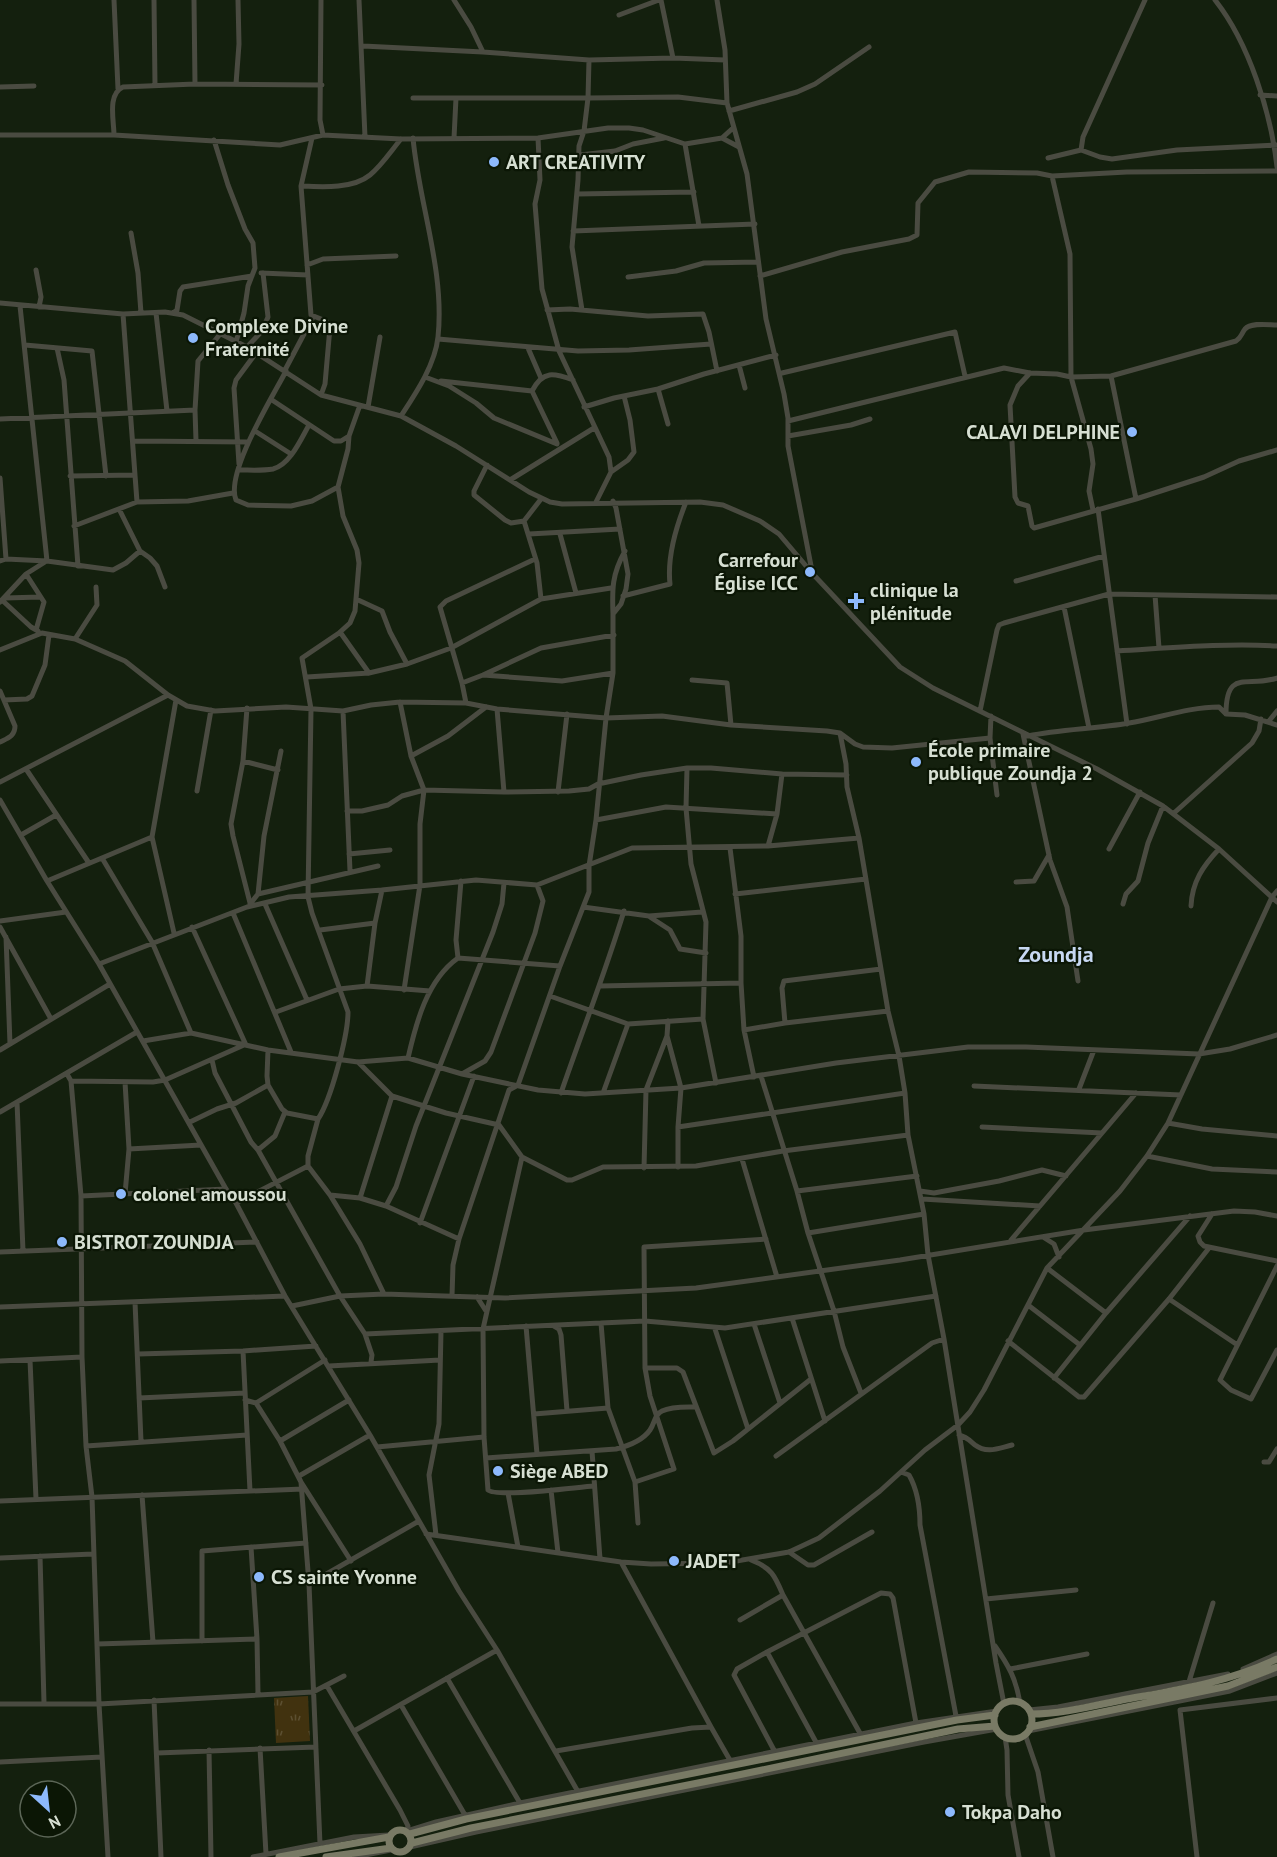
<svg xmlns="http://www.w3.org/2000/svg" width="1277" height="1857" font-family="'PT Sans',sans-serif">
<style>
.grass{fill:url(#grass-tufts)}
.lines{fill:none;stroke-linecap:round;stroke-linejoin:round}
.minor{stroke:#4a4b41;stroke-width:5}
.major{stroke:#797a65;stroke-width:7}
.poi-dot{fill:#8db9fc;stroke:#0b1605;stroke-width:2}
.labels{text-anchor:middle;stroke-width:4.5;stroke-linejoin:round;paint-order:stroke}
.poi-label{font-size:20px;font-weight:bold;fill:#d6dfd2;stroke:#0b1605;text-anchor:start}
.quarter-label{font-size:22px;font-weight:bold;fill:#c7d8f2;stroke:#0b1605}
</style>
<defs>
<pattern id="grass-tufts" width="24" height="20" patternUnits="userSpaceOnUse" patternTransform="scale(1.5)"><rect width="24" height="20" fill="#41320f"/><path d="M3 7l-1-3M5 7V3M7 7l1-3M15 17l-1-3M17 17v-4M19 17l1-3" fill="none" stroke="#5c4f31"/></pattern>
</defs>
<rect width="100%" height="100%" fill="#14200e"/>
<path class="grass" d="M308 1696 310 1741 276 1743 274 1698Z"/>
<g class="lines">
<path class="minor" d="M114 0 118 89
M154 0 155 85
M194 0 195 84
M321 0 320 120 323 135
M359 0 365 137
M454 0 471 27 483 52
M661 0 673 58
M717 0 725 50 727 103 747 174 766 319 784 394 788 418V446L812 571
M1215 0C1249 43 1271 113 1277 167
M619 15 659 0
M363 46 483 52 589 60 673 58 725 60
M236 84 239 44 238 0
M0 87 34 86
M1260 95 1277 96
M413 98H588L589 60
M729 111 797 92 815 84 869 47
M0 135H114L280 145 323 135 401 139 538 138 608 128H629L643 130 685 144 722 138 733 128
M114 135C114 121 107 94 123 87L195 84 322 85
M312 138 301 186 311 315 326 321 330 327 325 384 321 395
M454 138 456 98
M538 138 540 180 535 204 542 289 559 351 609 457 611 472 596 502
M722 138 739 147
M214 140 228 185 245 229 253 243 255 268 248 286 244 313 236 342
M685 144 699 226
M1081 150 1083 137 1145 0
M580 155 615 151 633 144 664 138
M1048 158 1081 150 1100 157 1112 159 1177 150 1277 145
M1052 176 1070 254 1071 377 1091 449 1093 464 1089 491 1093 510
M301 186C322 187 353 189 370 175 382 165 391 151 401 139
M577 194 694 192
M573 231 755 224
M131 233 138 273 141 313
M307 265 323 259 396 256
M36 270 41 297 39 307
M261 273 308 275
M760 276 842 252 909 239 917 235 918 203 935 182 969 172 1037 173 1052 176 1127 172 1277 171
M628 277 676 271 704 263 758 262
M0 303 123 314 165 312 183 315 247 347 321 395 401 416 456 446 529 492 550 502 562 504 700 502 723 505 760 521 779 534 812 573 900 667 933 688 1097 769 1163 806 1219 849 1277 902
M20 306 47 561
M547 310 570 309 648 316 703 314 709 332 717 371
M582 310 572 247 578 180 579 146 584 131 588 98 678 97 727 103
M156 313 167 411
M173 313 177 310 180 291 183 287 252 276
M123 314 137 502
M438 339 578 351 629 350 711 344
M25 345 92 351 106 476
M247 347 262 331 268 317 263 273
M57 348 64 380 78 566
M528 348 541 378
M739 365 745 388
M285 370 313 317
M286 371C272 398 225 473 236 500L248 505 291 506 312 501 338 487
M782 373 955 332 965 376
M1030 373 1018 386 1010 405 1015 497 1018 503 1028 506 1032 526 1034 528 1136 499 1111 376
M425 377 449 386 476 403 494 418 557 444
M441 381 532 391
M658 389 668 424
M532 391 557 443
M532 391C543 370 554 373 573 380
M272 400 334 441H341L349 436
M368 407 380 337
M584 407 614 398 658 389 704 374 776 355
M401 416C416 393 435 365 438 337 445 271 419 204 413 138
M0 419 195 410
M788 421 1004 368 1030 373 1057 374 1071 377 1111 376 1236 341C1242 337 1241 334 1245 329 1251 322 1269 325 1277 325
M255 431 291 454
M788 436 851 425 870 419
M133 441 248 442
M196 441 195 410 198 361 221 333
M239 464 234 388 236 380 256 353
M487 465 474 491V495L505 520 511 523 524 521 541 499
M239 470C250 470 262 471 273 469 290 465 301 439 309 425
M611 472 628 460 634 452 630 420 624 396
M70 476 135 475
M0 478 6 559
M510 480 594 428
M1136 499 1204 477 1239 461 1277 450
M119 509 140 551 150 558 157 566 165 587
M1098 509 1127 724
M524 521 537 563 541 599
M74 526 137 502 188 501 233 493
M529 534 620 529
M560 534 576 593
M0 561 6 559 47 561 113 570 126 563 140 551
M26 574 44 602 36 630
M1016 581 1104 556
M1155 595 1159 648
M623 596 670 584C667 557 676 527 686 502
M5 598 40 597
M356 599 382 611 390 632 407 664
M3 601 31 627 38 631
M0 602 26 574 45 562
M1064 607 1089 728
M613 614C612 589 612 574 625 551
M340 632 369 673
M75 639 97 605 96 587
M0 650 42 633 75 639 125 661 168 695 187 706 215 711 286 707 343 711 371 705 400 702 466 703 497 709 606 718 662 716 731 725 827 731 840 733 855 744 863 747 892 748 990 738
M1117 651C1170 648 1223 643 1277 646
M483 675 562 681 613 673
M307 677 369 673 407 664 451 648 541 599 611 588
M692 680 727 683 731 725
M462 683 440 607 446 601 535 559
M0 691 15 726C15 736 8 738 0 742
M4 700 27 699 32 696 45 665 49 635
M400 702 411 756 424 790 420 824V885L404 990
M466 703 462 683 483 675 541 648 614 635
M247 708 243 761 231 824 233 836 250 903
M497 709 504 792
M343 711 350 871
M980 711 997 630 999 625 1004 623 1109 594 1277 597
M1226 714C1226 668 1247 688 1277 678
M991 716 990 738 997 795
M1269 721 1277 711
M840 733 846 764 847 787 859 838 888 1011 899 1056 905 1093 908 1135 924 1214 928 1255 944 1339 996 1663 1004 1704
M1023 734 1050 860 1067 907 1078 981
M1028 736C1061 729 1096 729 1129 723 1159 718 1189 707 1219 707L1226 714 1245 715 1277 725
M411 756 448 736 486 707
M243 761 278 770
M687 768 686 808 691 864 706 922 703 1019 716 1083
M26 769 89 863
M0 782 168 695
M197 791 211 710
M558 792 567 714
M0 800 47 881 99 964 226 1189 236 1203 285 1296 370 1435 459 1591 497 1650 581 1797
M347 811H362L388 805 402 796 424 790 504 792 569 791 589 789 598 784 641 775 687 768H711L782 774 847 775
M1174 813 1252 743 1259 731 1261 719
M596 820 666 807 777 814
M21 835 56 815
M768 846 777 814 782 774
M730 848 741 936V983L744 1030 754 1077
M1109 849 1140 792
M349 854 390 850
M102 858 152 942 191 1033
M47 881 152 837
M1016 882 1034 881 1049 855
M258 894 264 836 281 751
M735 894 866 879
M250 904 258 894 378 866
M265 904 307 1000
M1123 904 1126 894 1138 881 1148 843 1163 806
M1191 906C1192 882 1203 866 1219 849
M583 907 649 916 702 912
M233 913 291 1052
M650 917 670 930 680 949 706 953
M0 921 66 912
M0 927 51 1019
M192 927 246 1045
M320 930 375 923
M174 933 152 837 176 700
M6 937 10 1044
M458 958 456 940 461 881
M99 964 247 907 289 897 382 890 476 880 537 885 632 848 768 846 859 838
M367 986 375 923 382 890
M600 986 741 983
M550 996 628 1024 703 1019
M276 1012 339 989 367 986 430 991
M785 1023 782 988 784 981 881 969
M744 1030 785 1023 888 1011
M667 1036 681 1088 678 1127V1167
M143 1041 191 1033 268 1050 358 1062 408 1058 462 1074 538 1090 585 1094 681 1088 836 1063 968 1047H1026L1199 1054 1230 1049 1277 1035
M0 1050 110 984
M268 1050 267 1076 268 1085 282 1109 287 1113 318 1119C331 1100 348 1035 348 1012L312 913 308 897 311 709 302 658 339 633 350 623 355 611 359 563 357 550 343 516 338 487 348 449 349 436 360 405
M408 1058C416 1023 427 980 458 958L560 966
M212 1060 215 1073 251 1142 258 1150 340 1296 365 1334 372 1355 371 1362
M358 1062 392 1096 446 1113 499 1125 522 1157 567 1180H572L603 1167 696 1166 783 1151 908 1135
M67 1074 71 1081 81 1196 82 1357 86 1446 92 1497 99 1704 108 1857
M462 1074 485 1061 491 1052 535 933 543 901 537 885
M761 1076 797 1191 808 1233 834 1311 843 1347 861 1393
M71 1081 153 1082 165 1080 244 1045
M974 1086 1181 1095
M1079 1089 1094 1050
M561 1093C582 1032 605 973 624 911
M603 1093 628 1024
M17 1102 23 1251
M0 1112 137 1032
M318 1119 308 1156V1166L330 1195 360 1244 384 1294
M190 1122 217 1109 236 1103 268 1085
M1168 1123 1202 1129 1277 1136
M678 1127 905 1093
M982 1127 1102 1133
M129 1149 201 1145
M258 1150 275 1136 285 1112
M1147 1156 1212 1169 1277 1172
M522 1157 483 1329 484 1437 488 1490C497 1498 577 1487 594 1486
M742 1159 777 1277
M644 1168 646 1090 667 1036 668 1021
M797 1191 917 1176
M920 1191 934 1193 999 1181 1042 1170 1066 1176
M125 1194 129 1149 125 1082
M330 1195 360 1198 386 1206 459 1239
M81 1196 226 1189
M360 1198 392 1096
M922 1199 1040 1206
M236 1203 308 1166
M386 1206 396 1187 416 1126 493 932 502 904 504 883
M1212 1214 1198 1236 1200 1242 1204 1246 1277 1261
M420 1223 474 1076
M808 1233 924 1214
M1043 1237 1054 1244 1059 1257
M1011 1240 1136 1093
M0 1252 257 1242
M1277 1266 1220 1380 1231 1390 1251 1399 1277 1350
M1047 1268 1106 1313
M452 1296 453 1265 459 1239 509 1090 518 1085 560 966 589 892V866L596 820 606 718 613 673V614L621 604 626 589 628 574 616 508 613 501
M477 1297 486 1311
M1169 1299 1236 1344
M135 1302 141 1441
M1028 1305 1080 1345
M292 1306 340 1296 384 1294 505 1298 696 1288 900 1260 1084 1230 1234 1211 1255 1212 1277 1216
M0 1307 285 1296
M792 1318 825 1421
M601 1323 608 1408 635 1482 638 1523
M754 1324 780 1403
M526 1326 537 1454
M554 1326 559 1329 561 1335 567 1411
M715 1329 748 1429
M365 1334 645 1321 725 1328 936 1296
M1008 1341 1079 1397H1084L1169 1299 1209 1248
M243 1351 250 1491
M138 1354 243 1351 316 1346
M30 1360 36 1499
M0 1361 82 1357
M329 1366 440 1360
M645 1368H677L683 1372 714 1453 733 1441 811 1379
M1054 1378 1106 1313 1190 1216
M139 1398 245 1393
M245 1400 256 1403 325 1360
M256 1403 280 1441 301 1482 351 1561
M534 1414 608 1408
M959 1435C967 1437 969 1440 975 1445 987 1454 999 1448 1012 1445
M280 1441 349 1400
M86 1446 247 1435
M377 1447 484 1437
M592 1451 600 1559
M776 1456 932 1343 944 1339
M486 1458 616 1449C628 1446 643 1440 650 1430 655 1423 654 1415 662 1411 672 1406 686 1407 696 1407
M1264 1462H1269L1277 1449
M901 1472 909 1475C917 1489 920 1509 920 1525L956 1716
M299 1476 370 1435
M301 1482 309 1584 320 1844
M635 1482 674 1469 650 1396 645 1368 644 1247 766 1239
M551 1490 558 1553
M508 1493 518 1547
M142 1495 153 1642
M0 1501 303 1489
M426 1534 621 1562 651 1564 725 1563 789 1552 819 1538 880 1491 925 1450 958 1425 970 1412 984 1390 1047 1268 1120 1191 1147 1156 1168 1123 1272 897 1277 891
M436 1535 429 1475 439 1424 441 1331
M251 1547 257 1639 258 1694
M789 1552 808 1565H814L872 1532
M40 1556 44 1703
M0 1558 93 1554
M621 1562 711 1727
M309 1584 419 1521
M783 1595 861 1735
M986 1599 1076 1590
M740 1620 783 1595C775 1576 772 1568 751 1560
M202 1641V1551L306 1543
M97 1644 257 1639
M995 1646C1009 1666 1016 1679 1020 1703
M767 1652 817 1744
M1010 1669 1087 1654
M1243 1669 1277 1654
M447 1678 520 1803
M1188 1685 1213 1603
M327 1686 400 1810 408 1826 407 1831 436 1822 520 1803 916 1723 997 1711
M154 1700 161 1857
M0 1704H99L313 1692 344 1676
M401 1705 465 1815
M1029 1710 1058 1707 1228 1674
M354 1731 497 1650
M1028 1731 1230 1691 1277 1673
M1025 1734 1038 1772 1053 1857
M1005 1737 1007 1750 1008 1795 1019 1857
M260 1748 266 1854
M209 1750 211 1857
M556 1751 692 1728 711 1727 731 1762
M775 1752 734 1675 737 1669 767 1652 881 1593 890 1594 893 1598 916 1723
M157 1753 316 1747
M0 1762 102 1757
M410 1847 476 1832 924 1742 997 1729
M253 1857 354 1837 389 1835
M355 1857 391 1850
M1197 1857 1180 1710 1277 1698"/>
<path class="major" d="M994 1720a19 19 0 1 1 38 0a19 19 0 1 1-38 0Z
M1031 1714C1061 1714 1092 1706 1122 1700 1176 1690 1226 1683 1277 1659
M1030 1727 1228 1686 1277 1667
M389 1841a11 11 0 1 1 22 0a11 11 0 1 1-22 0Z
M410 1834 466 1819 957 1720 995 1715
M412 1843 471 1828 738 1775 958 1729 995 1726
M279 1857 389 1837
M326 1857 391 1848"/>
</g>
<g class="poi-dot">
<circle cx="494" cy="162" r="6"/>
<circle cx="193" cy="338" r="6"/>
<circle cx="1132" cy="432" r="6"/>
<circle cx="810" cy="572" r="6"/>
<path d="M853 592h6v6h6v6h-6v6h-6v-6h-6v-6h6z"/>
<circle cx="916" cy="762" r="6"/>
<circle cx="121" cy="1194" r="6"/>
<circle cx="62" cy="1242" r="6"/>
<circle cx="498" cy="1471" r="6"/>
<circle cx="674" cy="1561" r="6"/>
<circle cx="259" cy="1577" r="6"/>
<circle cx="950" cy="1812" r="6"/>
</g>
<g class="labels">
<g class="poi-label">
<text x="506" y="169">ART CREATIVITY</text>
<text x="205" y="333">Complexe Divine<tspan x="205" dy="23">Fraternité</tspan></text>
<text x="1120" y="439" text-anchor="end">CALAVI DELPHINE</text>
<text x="798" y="567" text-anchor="end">Carrefour<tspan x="798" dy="23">Église ICC</tspan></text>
<text x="870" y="597">clinique la<tspan x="870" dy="23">plénitude</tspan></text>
<text x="928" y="757">École primaire<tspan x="928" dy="23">publique Zoundja 2</tspan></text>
<text x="133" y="1201">colonel amoussou</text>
<text x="74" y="1249">BISTROT ZOUNDJA</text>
<text x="510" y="1478">Siège ABED</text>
<text x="686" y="1568">JADET</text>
<text x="271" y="1584">CS sainte Yvonne</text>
<text x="962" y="1819">Tokpa Daho</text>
</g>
<g class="quarter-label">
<text x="1056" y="962">Zoundja</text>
</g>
</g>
<g transform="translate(48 1809) rotate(153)"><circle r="28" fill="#0b1605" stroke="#5c6657" stroke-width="1.5"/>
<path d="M0-4.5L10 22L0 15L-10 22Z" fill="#8db9fc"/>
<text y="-9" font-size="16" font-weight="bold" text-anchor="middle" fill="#d6dfd2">N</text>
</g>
</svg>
